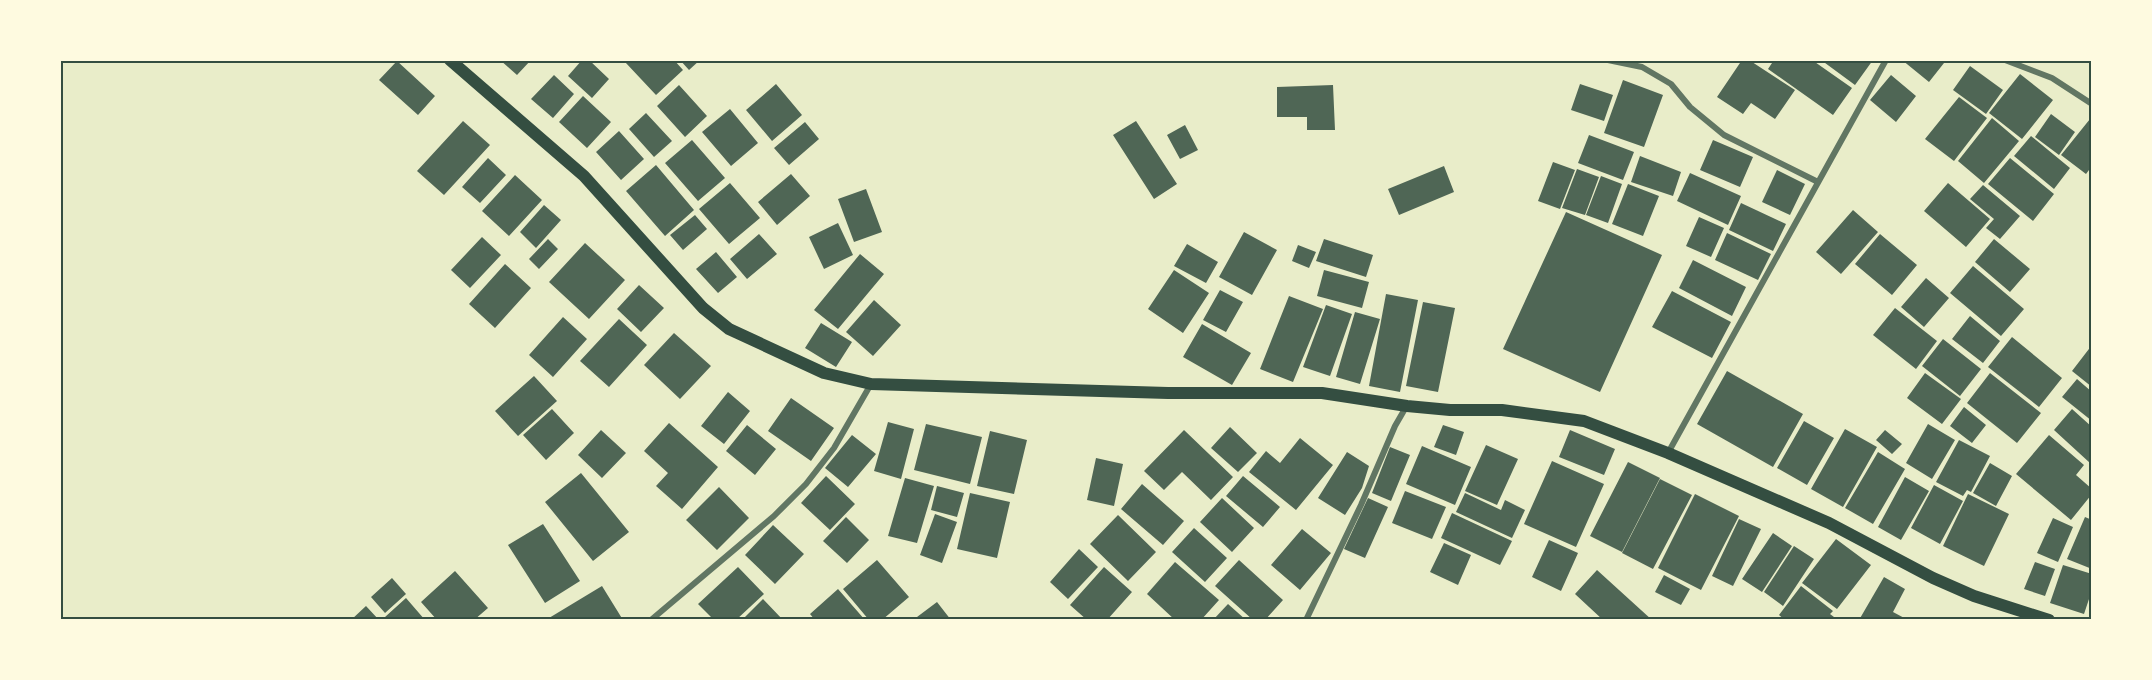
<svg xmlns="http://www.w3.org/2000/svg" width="2152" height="680" font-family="Lora,serif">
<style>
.building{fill:#4f6655}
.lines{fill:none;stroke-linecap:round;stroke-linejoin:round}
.minor{stroke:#617663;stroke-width:6}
.secondary{stroke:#344e41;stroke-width:12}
.neatline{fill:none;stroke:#344e41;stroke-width:2}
</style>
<rect width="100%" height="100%" fill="#e9edc9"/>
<path class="building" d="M500 60H531L517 75Z
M582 60H589L609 79 592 98 568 76Z
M627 60H674L683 70 656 95 625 62Z
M680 60H700L689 70Z
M1742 60H1749L1795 90 1775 119 1751 103 1743 114 1717 97Z
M1774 60H1812L1852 88 1833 115 1768 69Z
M1821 60H1873L1855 85Z
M1902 60H1940L1944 63 1929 82Z
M397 61 435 96 418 115 379 80Z
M1970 66 2003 90 1986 114 1953 90Z
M2020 74 2053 100 2022 139 1989 113Z
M554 75 574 94 553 118 531 99Z
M1891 75 1916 96 1896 122 1870 100Z
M1623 80 1663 95 1644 147 1604 133Z
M776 84 802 115 772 141 746 110Z
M1580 84 1613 95 1604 121 1571 110Z
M679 85 707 116 685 137 657 106Z
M1333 85 1335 130H1307V117H1277V87Z
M583 96 611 122 587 148 559 122Z
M1959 97 1987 118 1954 161 1925 139Z
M730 109 758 143 731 166 702 132Z
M646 113 672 141 654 157 629 129Z
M2051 114 2075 132 2059 155 2035 137Z
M1992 118 2019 141 1984 183 1958 161Z
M2090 119 2092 121V166L2086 174 2061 155Z
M463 121 490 145 444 195 417 171Z
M1136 121 1177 184 1154 199 1113 135Z
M805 122 819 139 789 165 774 148Z
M1185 125 1198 150 1180 159 1167 135Z
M619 131 644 159 621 180 596 152Z
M1589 135 1634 152 1623 180 1578 163Z
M2031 136 2070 168 2054 189 2014 156Z
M692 140 725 178 698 201 665 163Z
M1713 140 1753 157 1740 187 1700 170Z
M1640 156 1681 172 1673 196 1631 182Z
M488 158 506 175 480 203 462 187Z
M2010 158 2054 194 2033 221 1988 184Z
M1553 162 1575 170 1560 209 1538 201Z
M656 165 694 210 665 236 626 191Z
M1444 166 1454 192 1399 215 1388 189Z
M1577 169 1599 177 1585 215 1562 208Z
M1777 170 1805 184 1790 215 1762 202Z
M1690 173 1741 196 1728 225 1677 201Z
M791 174 810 196 777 225 758 202Z
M515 175 542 200 509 236 482 211Z
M1601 176 1622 184 1608 223 1586 215Z
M730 183 760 218 729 244 699 209Z
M1948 183 1990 219 1966 247 1924 211Z
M1628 184 1659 196 1643 236 1612 224Z
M1983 185 2020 216 2000 239 1986 228 1994 219 1970 199Z
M866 189 882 232 854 242 838 199Z
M1741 203 1786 224 1773 251 1729 230Z
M544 205 561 220 536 248 520 232Z
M1853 210 1878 232 1841 274 1816 252Z
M1566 212 1662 255 1600 392 1503 349Z
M695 215 707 229 683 250 670 235Z
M1699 217 1724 228 1711 257 1686 246Z
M838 223 853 255 824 269 809 237Z
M1244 232 1277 250 1252 295 1219 277Z
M1727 233 1771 254 1758 280 1715 260Z
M759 234 777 254 747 279 730 259Z
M1880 234 1917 265 1892 295 1855 264Z
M482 237 501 255 470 288 451 270Z
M548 239 558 249 539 269 529 259Z
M1324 239 1373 255 1366 277 1316 261Z
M1994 239 2030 269 2010 292 1975 262Z
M585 243 625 280 589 319 549 282Z
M1187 244 1218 262 1206 283 1174 266Z
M1298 245 1316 252 1309 268 1292 261Z
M716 252 737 277 718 293 696 269Z
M860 254 884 274 838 329 814 310Z
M1693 260 1746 287 1732 316 1679 288Z
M505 264 531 288 495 328 469 304Z
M1973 266 2024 309 2001 336 1950 293Z
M1174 270 1209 293 1183 333 1148 309Z
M1324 270 1369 282 1362 308 1317 296Z
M1926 278 1949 298 1924 327 1901 307Z
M639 285 664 308 641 332 617 309Z
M1220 290 1243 302 1226 332 1203 320Z
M1672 291 1731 322 1712 358 1652 327Z
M1386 294 1418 300 1400 392 1369 386Z
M1289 296 1323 309 1293 382 1260 369Z
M874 300 901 325 873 356 846 332Z
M1423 302 1455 308 1438 392 1406 386Z
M1326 305 1352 314 1330 376 1303 367Z
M1895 308 1937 341 1916 369 1873 335Z
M1355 312 1380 319 1360 384 1336 377Z
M1970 316 2000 341 1983 363 1952 339Z
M563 317 587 339 553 377 529 355Z
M619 319 647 345 609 387 580 361Z
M821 323 852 342 836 367 805 348Z
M1202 324 1251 353 1232 385 1183 357Z
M674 333 711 366 680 399 644 365Z
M2012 337 2062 378 2039 407 1988 367Z
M1943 339 1981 369 1960 396 1922 366Z
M2092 345V387L2072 371Z
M1727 371 1803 414 1773 467 1697 424Z
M1925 373 1961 399 1942 424 1907 398Z
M1990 373 2041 413 2017 443 1967 403Z
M534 376 557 401 518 436 495 411Z
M2077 379 2092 392V421L2062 397Z
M728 392 750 411 724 444 701 426Z
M791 398 834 428 811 461 768 431Z
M1964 407 1986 425 1972 443 1950 426Z
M552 409 574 433 546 460 523 435Z
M2072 409 2092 427V460L2090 463 2054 430Z
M1804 421 1834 438 1807 485 1777 468Z
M888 422 914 429 901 479 874 471Z
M669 423 718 467 682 509 656 486 668 473 644 451Z
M926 424 982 437 970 484 914 470Z
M1928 424 1955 440 1932 479 1906 463Z
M747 425 776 449 755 475 726 451Z
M1443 425 1464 432 1456 455 1434 447Z
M1230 427 1257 453 1238 472 1211 448Z
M1845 429 1877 447 1843 507 1811 489Z
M601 430 626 453 602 478 578 455Z
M1184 430 1233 477 1211 500 1182 472 1164 490 1144 471Z
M1570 430 1615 449 1604 475 1559 457Z
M1885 430 1902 444 1892 454 1876 440Z
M990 431 1027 440 1014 494 977 486Z
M852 435 876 454 848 487 825 468Z
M2049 435 2084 465 2076 475 2092 489V494L2071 520 2016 474Z
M1300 438 1333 465 1296 510 1249 472 1266 451 1280 463Z
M1959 440 1990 456 1971 492 1967 490 1963 496 1936 482Z
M1486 445 1518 459 1497 505 1465 491Z
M1422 446 1471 467 1455 505 1406 484Z
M1390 447 1410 455 1391 501 1372 493Z
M1347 452 1369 466 1362 488 1345 515 1318 498Z
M1878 452 1905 469 1873 524 1845 508Z
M1096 458 1123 464 1114 506 1087 500Z
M1552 461 1604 484 1576 547 1524 524Z
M1628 462 1660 478 1622 552 1590 536Z
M1990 463 2012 476 1996 506 1973 493Z
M581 473 629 532 593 561 545 502Z
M826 476 855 504 830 530 801 503Z
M1243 476 1280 507 1263 527 1226 496Z
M1905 477 1929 491 1901 540 1878 527Z
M905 478 934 486 917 543 888 536Z
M1660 479 1692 495 1653 569 1622 553Z
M1142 484 1184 521 1163 545 1121 509Z
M1934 485 1963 501 1940 544 1911 528Z
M937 486 964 493 957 517 931 510Z
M719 487 749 518 717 550 686 520Z
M1405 491 1446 507 1432 539 1392 523Z
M970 493 1010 502 997 558 957 549Z
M1465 493 1501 510 1505 500 1525 510 1512 538 1456 512Z
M1695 494 1739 516 1701 590 1658 568Z
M1968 494 2009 514 1984 566 1943 546Z
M1222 498 1254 528 1232 552 1200 522Z
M1368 498 1388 507 1365 558 1344 549Z
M1452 513 1512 541 1500 565 1441 538Z
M935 514 957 522 942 563 920 555Z
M1118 515 1156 552 1128 581 1090 544Z
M846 517 869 540 847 563 823 541Z
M2085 517 2092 520V569L2067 559Z
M2053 518 2073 527 2058 562 2037 553Z
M1739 519 1761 529 1733 586 1712 576Z
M543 524 580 581 545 603 508 545Z
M773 525 804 554 775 584 745 555Z
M1194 528 1227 558 1205 582 1172 552Z
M1302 529 1331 553 1300 590 1271 565Z
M1773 533 1792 546 1762 592 1742 579Z
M1836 539 1871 565 1837 609 1802 583Z
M1549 540 1578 553 1561 591 1532 577Z
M1444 543 1471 555 1458 585 1430 572Z
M1794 546 1814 559 1783 606 1764 592Z
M1079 549 1098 567 1068 599 1050 582Z
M877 560 909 597 882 620H869L843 589Z
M1239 560 1283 600 1265 620H1253L1215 586Z
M1175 562 1219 600 1201 620H1175L1147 594Z
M2035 562 2055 569 2045 596 2024 589Z
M2063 565 2092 574V590L2084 614 2050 603Z
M738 567 764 594 736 620H714L698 604Z
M1104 567 1132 592 1107 620H1087L1070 605Z
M1597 570 1652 620H1603L1575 594Z
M455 571 488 608 474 620H437L421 602Z
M1664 575 1690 589 1681 605 1655 592Z
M1884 577 1905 589 1893 612 1908 620H1859Z
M392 578 406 594 385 613 371 597Z
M602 586 623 620H550L549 618Z
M1801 586 1833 611 1830 614 1838 620H1785L1779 615Z
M838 589 865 620H815L810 614Z
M406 598 425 620H387L385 617Z
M763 599 783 620H742Z
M937 602 951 620H913Z
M1228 604 1246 620H1213Z
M366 606 379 620H351Z"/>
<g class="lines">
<path class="minor" d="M1608 60 1642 67 1671 84 1690 107 1724 135 1818 182
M2005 60 2052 78 2092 104
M1668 453 1886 60
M651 620 774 516 806 484 834 448 871 384
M1306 620 1361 505 1395 426 1406 407"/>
<path class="secondary" d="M450 60 584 176 703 308 729 329 824 373 871 384 1168 393H1322L1407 406 1450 410H1502L1584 421 1668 453 1829 523 1933 578 1974 596 2049 620"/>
</g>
<rect width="2152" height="680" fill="none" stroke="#fefae0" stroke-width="123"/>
<rect x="62" y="62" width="2028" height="556" class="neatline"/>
</svg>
